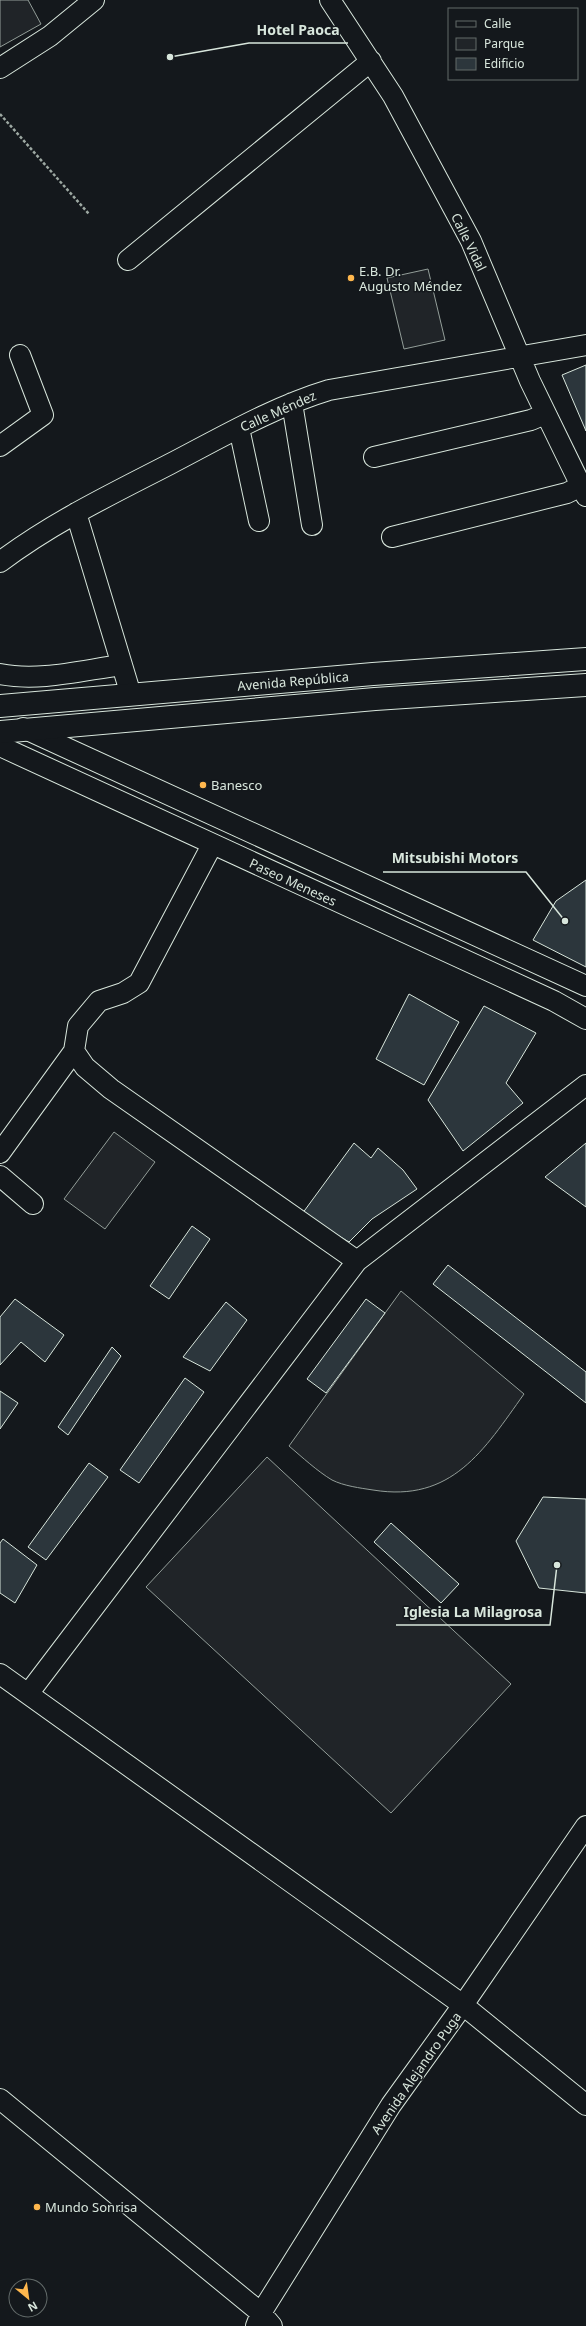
<svg xmlns="http://www.w3.org/2000/svg" width="586" height="2326" font-family="'Noto Sans',sans-serif">
<style>
.green{fill:#202428;stroke:#939e99}
.building{fill:#2c363c;stroke:#d8e6dc}
.lines{fill:none;stroke-linecap:round;stroke-linejoin:round}
.minor-casing{stroke:#d8e6dc;stroke-width:22}
.major-casing{stroke:#d8e6dc;stroke-width:24}
.path{stroke:#9da8a2;stroke-width:2.5;stroke-dasharray:3 2;stroke-linecap:butt}
.minor{stroke:#14181c;stroke-width:20}
.major{stroke:#14181c;stroke-width:22}
.poi-dot{fill:#ffb74d;stroke:#14181c;stroke-width:1.5}
.labels{text-anchor:middle;stroke-width:3;stroke-linejoin:round;paint-order:stroke}
.street-label{font-size:13px;fill:#d8e6dc;stroke:#14181c}
.poi-label{font-size:13px;fill:#d8e6dc;stroke:#14181c;text-anchor:start}
.leader{fill:none;stroke:#d8e6dc;stroke-width:1.5}
.callout-dot{fill:#d8e6dc;stroke:#14181c;stroke-width:1.5}
.callout-label{font-size:14px;text-anchor:middle;font-weight:bold;fill:#d8e6dc;stroke:#14181c;stroke-width:3;stroke-linejoin:round;paint-order:stroke}
</style>
<rect width="100%" height="100%" fill="#14181c"/>
<path class="green" d="M0 0H28L41 24 0 47Z
M428 269 445 340 404 349 387 278Z
M114 1132 155 1162 105 1229 64 1199Z
M401 1291 524 1394C484 1450 452 1503 373 1490 360 1488 344 1486 332 1480 317 1471 302 1457 289 1446Z
M267 1457 511 1684 391 1813 146 1587Z"/>
<path class="building" d="M586 365V431L562 375Z
M586 880V967L533 940 556 901Z
M409 994 459 1022 424 1085 376 1059Z
M484 1006 536 1033 506 1083 523 1103 463 1151 428 1100Z
M354 1143 371 1158 378 1148 403 1170 417 1189 372 1219 349 1242 302 1214Z
M586 1143V1207L545 1177Z
M192 1226 210 1239 169 1299 150 1286Z
M448 1265 586 1372V1403L433 1284Z
M15 1299 64 1335 45 1362 21 1342 0 1365V1317Z
M366 1299 385 1313 326 1393 307 1379Z
M226 1302 247 1320 210 1371 183 1357Z
M112 1347 121 1356 68 1435 58 1427Z
M185 1378 204 1392 139 1483 120 1470Z
M0 1391 18 1403 0 1429Z
M89 1463 108 1477 46 1560 28 1547Z
M543 1497 586 1499V1593L539 1588 516 1541Z
M391 1523 459 1584 441 1603 374 1542Z
M3 1539 37 1565 15 1603 0 1593V1543Z"/>
<g class="lines">
<defs>
<path id="minor" d="M330 0 393 96 471 241 530 381 586 496
M0 68 50 36 94 0
M128 260 371 61
M292 403 312 525
M239 428 259 521
M0 446 43 415 20 355
M374 457 531 420 545 414
M76 513 131 695
M392 537 567 493 581 486
M0 562C53 522 112 494 170 464 222 437 273 407 329 390L586 345
M0 674C39 682 83 670 122 665
M23 728 586 986
M0 746 554 1001 586 1019
M212 845 139 983 123 993 99 1001 78 1026 74 1051 85 1067 111 1089 357 1261
M0 1153 74 1051
M0 1176 33 1204
M0 1674 463 2005 586 2105
M28 1694 357 1261 586 1085
M0 2099 261 2313 272 2326
M256 2326 261 2313 391 2105 463 2005 586 1826"/>
<path id="major" d="M0 706 373 674 586 659
M0 732 375 699 586 685"/>
</defs>
<use href="#minor" class="minor-casing"/>
<use href="#major" class="major-casing"/>
<path class="path" d="M0 114 89 214"/>
<use href="#minor" class="minor"/>
<use href="#major" class="major"/>
</g>
<g class="poi-dot">
<circle cx="351" cy="278" r="4"/>
<circle cx="203" cy="785" r="4"/>
<circle cx="37" cy="2207" r="4"/>
</g>
<g class="labels">
<g class="street-label">
<text transform="translate(469 242) rotate(64)" y="5">Calle Vidal</text>
<text transform="translate(278 411) rotate(-24)" y="5">Calle Méndez</text>
<text transform="translate(293 681) rotate(-5)" y="5">Avenida República</text>
<text transform="translate(293 882) rotate(25)" y="5">Paseo Meneses</text>
<text transform="translate(416 2073) rotate(-55)" y="5">Avenida Alejandro Puga</text>
</g>
<g class="poi-label">
<text x="359" y="276">E.B. Dr.<tspan x="359" dy="15">Augusto Méndez</tspan></text>
<text x="211" y="790">Banesco</text>
<text x="45" y="2212">Mundo Sonrisa</text>
</g>
</g>
<path class="leader" d="M170 57L249 43H348M565 921L526 872H383M557 1565L550 1625H396"/>
<g class="callout-dot">
<circle cx="170" cy="57" r="4"/>
<circle cx="565" cy="921" r="4"/>
<circle cx="557" cy="1565" r="4"/>
</g>
<g class="callout-label">
<text x="298" y="35">Hotel Paoca</text>
<text x="455" y="863">Mitsubishi Motors</text>
<text x="473" y="1617">Iglesia La Milagrosa</text>
</g>
<rect x="448" y="8" width="130" height="72" fill="#14181c" stroke="#626a69"/>
<rect x="456" y="21" width="20" height="6" fill="#14181c" stroke="#626a69"/>
<text x="484" y="28" font-size="12" fill="#d8e6dc">Calle</text>
<rect x="456" y="38" width="20" height="12" fill="#202428" stroke="#626a69"/>
<text x="484" y="48" font-size="12" fill="#d8e6dc">Parque</text>
<rect x="456" y="58" width="20" height="12" fill="#2c363c" stroke="#626a69"/>
<text x="484" y="68" font-size="12" fill="#d8e6dc">Edificio</text>
<g transform="translate(28 2298) rotate(151)"><circle r="19" fill="#14181c" stroke="#626a69"/>
<path d="M0-3L7 15L0 10L-7 15Z" fill="#ffb74d"/>
<text y="-6" font-size="11" font-weight="bold" text-anchor="middle" fill="#d8e6dc">N</text>
</g>
</svg>
